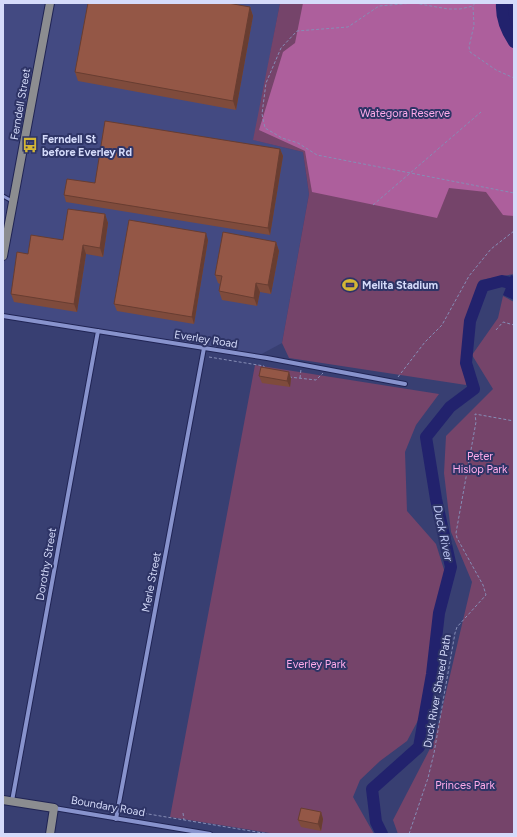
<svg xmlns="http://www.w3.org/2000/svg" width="517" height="837" font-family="Figtree,sans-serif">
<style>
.built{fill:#434a82}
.green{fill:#75446a}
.forest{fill:#ad5f9c}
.water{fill:#22226d}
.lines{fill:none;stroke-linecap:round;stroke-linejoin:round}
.river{stroke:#22226d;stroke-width:12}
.lane-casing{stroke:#202454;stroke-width:5}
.street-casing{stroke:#202454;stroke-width:6}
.secondary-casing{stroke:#202454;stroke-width:10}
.path{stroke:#868db6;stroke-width:1;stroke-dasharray:3 2;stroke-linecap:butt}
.lane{stroke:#8893cd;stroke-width:3}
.street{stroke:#8893cd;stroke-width:4}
.secondary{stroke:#8c8d90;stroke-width:8}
.wall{fill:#7f4b3c}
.shaded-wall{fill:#683d31}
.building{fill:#945746;stroke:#683d31}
.labels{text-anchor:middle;stroke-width:4;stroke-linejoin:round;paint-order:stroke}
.street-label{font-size:11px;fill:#d5dbfa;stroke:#2e3466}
.park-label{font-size:11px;fill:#feabea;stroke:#2e3466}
.poi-label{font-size:11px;font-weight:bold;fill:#d5dbfa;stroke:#2e3466;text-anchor:start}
.water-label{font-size:12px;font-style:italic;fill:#bcc5f1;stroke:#2e3466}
</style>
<rect width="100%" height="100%" fill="#383f72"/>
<path class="built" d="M3 3H280L254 140 303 152 309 194 282 343 256 357 3 316Z"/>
<path class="green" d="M280 3H497L514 46V274L480 280 464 323 466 385 289 358 282 343 309 194 303 152 253 140Z
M503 296 514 302V834H398L393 820 435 739 472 582 451 532 444 473 446 436 493 389 472 355 498 318Z
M255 365 439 394 416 425 405 452 407 511 436 544 450 589 435 625V666L430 667 431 696 407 741 380 761 360 780 353 797 374 834H276L170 817Z"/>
<path class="forest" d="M303 3H514V216L503 215 486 192 449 188 437 218 312 192 305 151 259 130 283 52 295 43Z"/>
<path class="water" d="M505 3H514V36L505 16Z
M511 275 514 276V300L503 295Z"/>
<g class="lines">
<path class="river" d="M502 3C501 17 506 30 514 42
M382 834 376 822 372 789 419 747 432 674 439 613 451 567 436 499 426 437 450 407 474 389 466 363 470 321 483 286 502 281 514 284"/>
<defs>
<path id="lane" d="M3 196 12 201"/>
<path id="street" d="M3 316 267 358 405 384
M12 801 98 331
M54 808 210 834
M116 819 204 348"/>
<path id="secondary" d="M3 256 50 3
M3 800 54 808 50 834"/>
</defs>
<use href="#lane" class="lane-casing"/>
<use href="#street" class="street-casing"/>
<use href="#secondary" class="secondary-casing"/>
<path class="path" d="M475 3 473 6 460 9H448L414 3 379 6 348 27 297 31 281 48 266 83 262 114 265 128 282 138 298 143 317 155 514 193
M473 7 474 25 469 47 470 52 496 70 514 78
M373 205 481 112
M496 330 503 322 514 325
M209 357 264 366V368
M289 377 316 380 323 373
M398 377 425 342 442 325 469 276 491 249 514 231
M300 378 301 369
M124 810 269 834
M183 813 184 820
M409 834 428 778 434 753 455 633 457 627 486 595 483 585 457 538 456 533 476 422 475 414 514 421"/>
<use href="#lane" class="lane"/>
<use href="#street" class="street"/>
<use href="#secondary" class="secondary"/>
</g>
<path class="wall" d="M250 7 253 16 236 110 78 81 75 72Z
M280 149 283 156 270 235 66 202 64 195 95 183Z
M105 214 108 223 103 257 86 254 77 312 14 302 11 294 28 254 63 240Z
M208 240 194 324 117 311 114 304Z
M276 242 279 251 271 294 260 292 257 306 222 300 219 291 220 284 218 283 215 275Z
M259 376 291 378 290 387 262 383Z
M321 812 323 819 321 831 301 827 298 820Z"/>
<path class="shaded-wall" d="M250 7 253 16 236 110 233 101Z
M280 149 283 156 270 235 268 228Z
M105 214 108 223 103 257 100 248Z
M206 233 208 240 194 324 192 317Z
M276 242 279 251 271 294 268 285Z
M83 245 86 254 77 312 74 304Z
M256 283 260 292 257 306 254 298Z
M289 372 291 378 290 387 287 381Z
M321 812 323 819 321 831 318 824Z"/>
<path class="building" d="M88 3H228L250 7 233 101 75 72Z
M105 121 280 149 268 228 64 195 67 179 95 183Z
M68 209 105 214 100 248 83 245 74 304 11 294 17 252 28 254 31 235 63 240Z
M129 220 206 233 192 317 114 304Z
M223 232 276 242 268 285 256 283 254 298 219 291 222 276 215 275Z
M261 367 289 372 287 381 259 376Z
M301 808 321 812 318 824 298 820Z"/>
<defs>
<symbol id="bus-bare" viewBox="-9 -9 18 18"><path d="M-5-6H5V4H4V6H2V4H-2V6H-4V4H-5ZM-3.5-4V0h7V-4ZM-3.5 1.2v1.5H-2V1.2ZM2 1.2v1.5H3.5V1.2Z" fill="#d3b635" stroke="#2e3466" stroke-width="2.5" paint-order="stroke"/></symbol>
<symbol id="stadium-bare" viewBox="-9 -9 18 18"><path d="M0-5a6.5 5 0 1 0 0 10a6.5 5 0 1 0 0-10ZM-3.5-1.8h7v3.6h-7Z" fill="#d3b635" stroke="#2e3466" stroke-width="2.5" paint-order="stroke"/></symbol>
</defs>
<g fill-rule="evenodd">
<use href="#bus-bare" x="19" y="134" width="22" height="22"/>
<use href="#stadium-bare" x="339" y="274" width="22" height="22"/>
</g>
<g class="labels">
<g class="street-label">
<text transform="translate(20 104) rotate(-80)" y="4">Ferndell Street</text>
<text transform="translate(206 339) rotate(9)" y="4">Everley Road</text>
<text transform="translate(46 564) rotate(-80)" y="4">Dorothy Street</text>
<text transform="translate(151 582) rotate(-79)" y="4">Merle Street</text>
<text transform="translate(437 691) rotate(-80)" y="4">Duck River Shared Path</text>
<text transform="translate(108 806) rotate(10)" y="4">Boundary Road</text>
</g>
<g class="park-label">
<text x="405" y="117">Wategora Reserve</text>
<text x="480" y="460">Peter<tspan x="480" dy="13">Hislop Park</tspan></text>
<text x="316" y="668">Everley Park</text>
<text x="465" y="789">Princes Park</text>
</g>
<g class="poi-label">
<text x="42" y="143">Ferndell St<tspan x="42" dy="13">before Everley Rd</tspan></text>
<text x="362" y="289">Melita Stadium</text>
</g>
<g class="water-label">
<text transform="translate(443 533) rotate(78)" y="4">Duck River</text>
</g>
</g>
<rect width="517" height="837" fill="none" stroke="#d5dbfa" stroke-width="8"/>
</svg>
